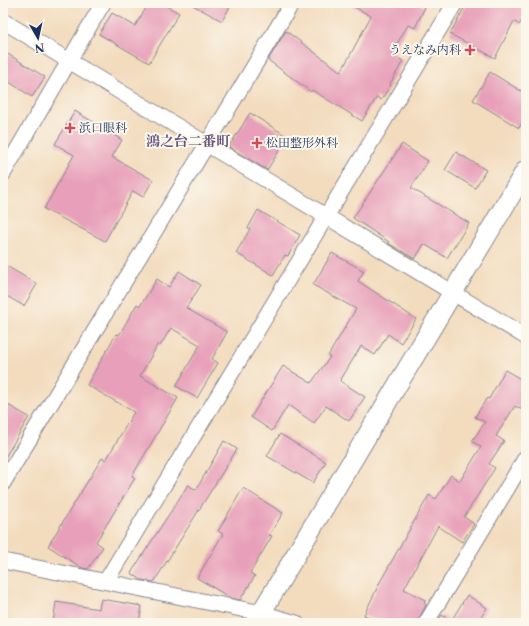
<svg xmlns="http://www.w3.org/2000/svg" width="529" height="626" font-family="'Libre Caslon Text','Noto Serif JP',serif">
<style>
.building{fill:#e8a0ba}
.lines{fill:none;stroke-linecap:round;stroke-linejoin:round}
.minor-casing{stroke:#87868e;stroke-width:17}
.tertiary-casing{stroke:#87868e;stroke-width:21}
.minor{stroke:#fff;stroke-width:15}
.tertiary{stroke:#fff;stroke-width:19}
.poi-dot{fill:#d1495b;stroke:#fbf7ec;stroke-width:1.5}
.labels{text-anchor:middle;stroke-width:4;stroke-linejoin:round;paint-order:stroke}
.poi-label{font-size:12px;fill:#1b2f5e;stroke:#fbf7ec;text-anchor:start}
.quarter-label{font-size:14px;font-weight:bold;fill:#63577e;stroke:#fbf7ec}
</style>
<rect width="100%" height="100%" fill="#fbf7ec"/>
<filter id="ink" filterUnits="userSpaceOnUse"><feTurbulence type="fractalNoise" baseFrequency=".025" numOctaves="2"/><feDisplacementMap in="SourceGraphic" scale="8" xChannelSelector="R" yChannelSelector="G"/><feConvolveMatrix kernelMatrix="1 2 1 2 8 2 1 2 1" color-interpolation-filters="sRGB"/></filter>
<filter id="wash" filterUnits="userSpaceOnUse"><feTurbulence type="fractalNoise" baseFrequency=".012" numOctaves="4" result="noise"/><feDisplacementMap in="SourceGraphic" scale="16" xChannelSelector="R" yChannelSelector="G"/><feGaussianBlur stdDeviation="0.9" result="paint"/><feColorMatrix in="noise" values="0 0 0 0 0 0 0 0 0 0 0 0 0 0 0 0 0 1.4 0 .05"/><feComposite in="paint" operator="in"/></filter>
<g filter="url(#wash)">
<rect width="100%" height="100%" fill="#f3dcbe"/>
<g id="blocks">
<path class="building" d="M149 3H161L179 13 149 63 99 34 112 13 135 26Z
M189 3H232L222 21Z
M347 3H417L425 7 415 28 408 25 391 54 403 61 390 84 391 85 381 100 377 97 362 121 312 90 311 92 268 60 286 31 341 72 371 16Z
M467 3H526V15L519 25 514 21 495 58 450 34Z
M3 51 45 77 32 97 3 78Z
M490 72 526 94V116L519 128 473 100Z
M75 111 122 140 112 157 153 180 143 197 133 191 105 241 44 209 74 155 55 144Z
M250 113 288 137 267 170 229 147Z
M402 144 428 161 411 188 469 223 447 258 424 244 415 259 388 243 389 242 353 218Z
M456 152 486 170 475 188 445 170Z
M258 210 300 235 288 256 285 255 273 275 236 253 250 229 248 228Z
M332 253 364 271 358 281 416 319 401 343 388 334 375 355 361 346 340 381 365 397 349 421 326 406 314 423 288 405 272 431 251 417 283 366 311 383 330 357 328 356 356 309 313 285Z
M3 264 37 284 24 306 3 294Z
M179 271 201 285 186 308 227 332 212 359 218 363 197 398 176 386 200 345 171 328 160 346 158 344 140 376 178 398 132 476 135 478 96 542 103 547 88 569 82 568 48 546 102 458 106 460 134 412 87 385 116 334 119 335 137 304 140 306 157 279 169 287Z
M505 370 526 382V412L515 406 496 436 504 441 489 464 495 468 464 517 474 524 462 542 438 526 404 589 425 600 424 603 426 605 417 623H382L364 615 380 582 429 495 436 499 451 475 460 481 481 447 472 441 485 422 475 417 487 398 489 399Z
M3 402 29 417 3 461Z
M280 434 326 462 313 483 267 456Z
M224 441 237 449 154 582 142 580 131 573 188 485 196 490Z
M243 488 283 513 269 535 272 536 250 573 255 576 240 600 231 598 197 578 223 534 218 531Z
M467 595 487 608 477 623H437L442 615 451 621Z
M101 599 142 606 139 623H53L56 602 99 609Z"/>
</g>
</g>
<g filter="url(#ink)">
<use href="#blocks" fill-opacity="0" stroke="#87868e" stroke-width="1"/>
<g class="lines">
<defs>
<path id="minor" d="M3 21 526 337
M3 174 103 3
M3 483 292 3
M3 561 261 613 296 623
M106 581 455 3
M426 623 526 457"/>
<path id="tertiary" d="M255 623 526 170"/>
</defs>
<use href="#minor" class="minor-casing"/>
<use href="#tertiary" class="tertiary-casing"/>
<use href="#minor" class="minor"/>
<use href="#tertiary" class="tertiary"/>
</g>
</g>
<g class="poi-dot">
<path d="M468 44h4v4h4v4h-4v4h-4v-4h-4v-4h4z"/>
<path d="M68 122h4v4h4v4h-4v4h-4v-4h-4v-4h4z"/>
<path d="M255 137h4v4h4v4h-4v4h-4v-4h-4v-4h4z"/>
</g>
<g class="labels">
<g class="poi-label">
<text x="461" y="54" text-anchor="end">うえなみ内科</text>
<text x="79" y="132">浜口眼科</text>
<text x="266" y="147">松田整形外科</text>
</g>
<g class="quarter-label">
<text x="188" y="146">鴻之台二番町</text>
</g>
</g>
<rect width="529" height="626" fill="none" stroke="#fbf7ec" stroke-width="16"/>
<g transform="translate(38 38) rotate(171)" stroke="#fbf7ec" stroke-width="3" paint-order="stroke">
<path d="M0-3L7 15L0 10L-7 15Z" fill="#1b2f5e"/>
<text y="-6" font-size="11" font-weight="bold" text-anchor="middle" fill="#1b2f5e">N</text>
</g>
</svg>
